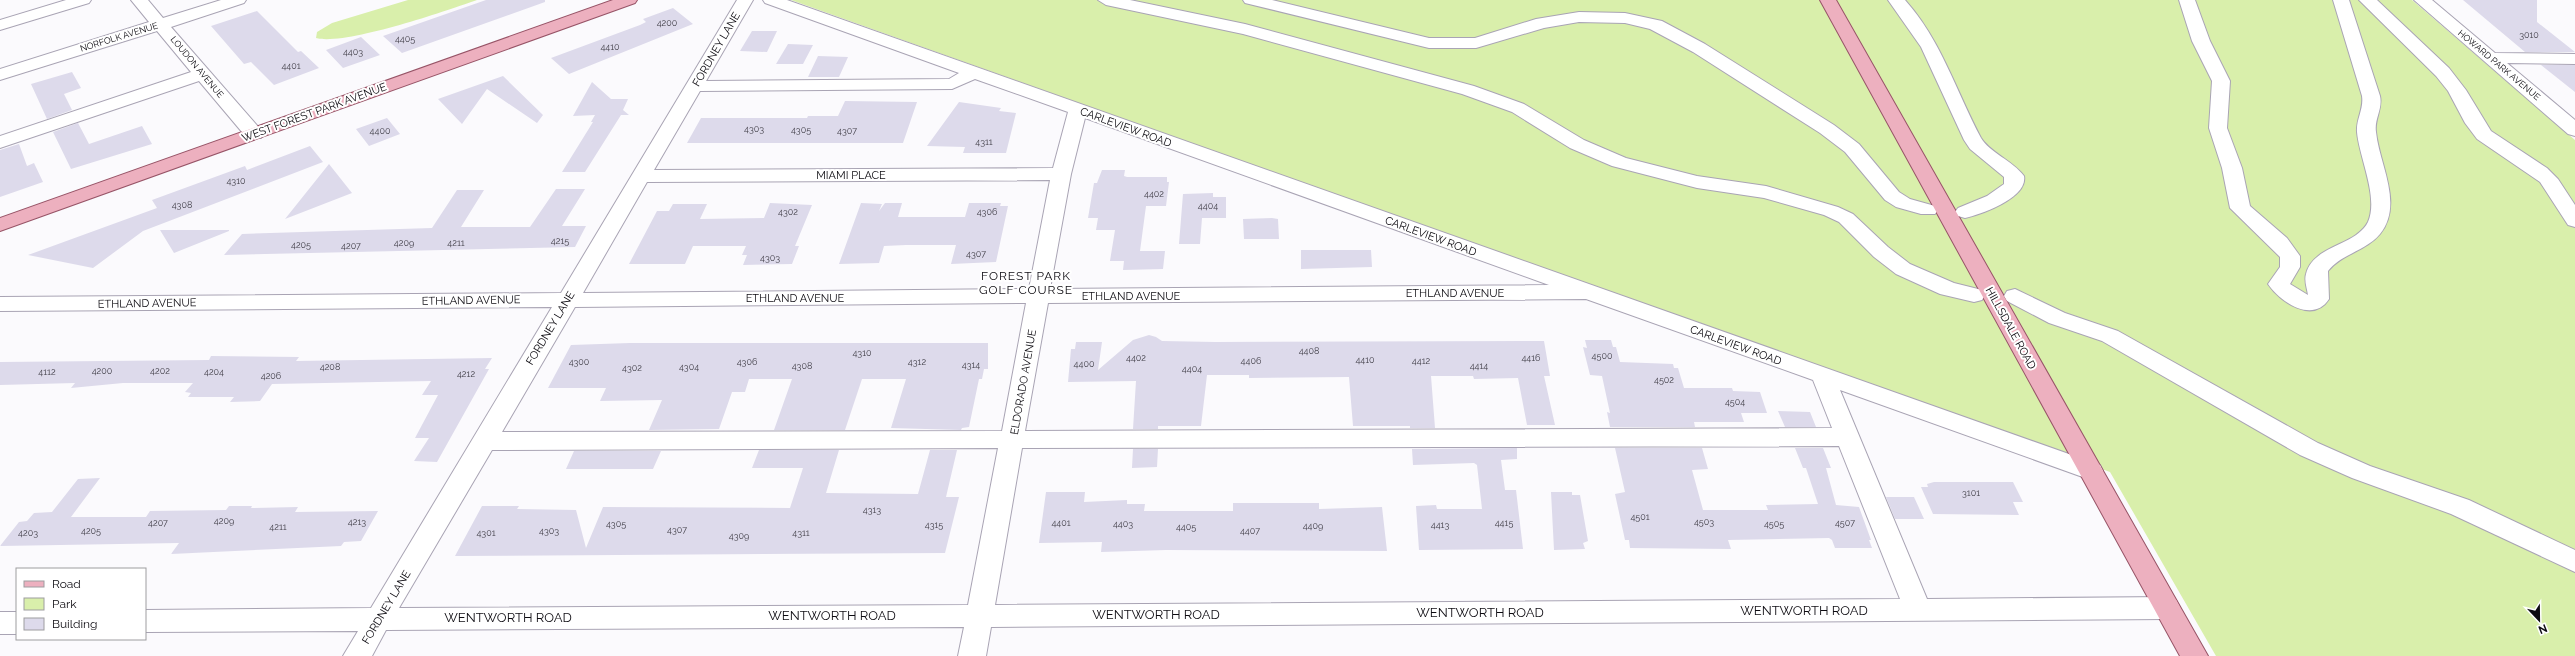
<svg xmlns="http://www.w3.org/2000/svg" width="2575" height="656" font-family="Raleway,sans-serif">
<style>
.green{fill:#d9efab}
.building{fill:#dddaeb}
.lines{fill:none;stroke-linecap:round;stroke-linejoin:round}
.minor-casing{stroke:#a9a4b4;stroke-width:2}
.major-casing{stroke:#975467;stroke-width:2}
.minor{fill:#fff;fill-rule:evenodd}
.major{fill:#edb0bf;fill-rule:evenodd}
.labels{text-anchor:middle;stroke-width:4;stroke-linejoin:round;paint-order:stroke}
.number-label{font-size:9px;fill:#413f48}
.far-street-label{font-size:9px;fill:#0d0b11;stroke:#fff}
.street-label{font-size:11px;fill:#0d0b11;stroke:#fff}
.neighbourhood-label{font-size:12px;letter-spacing:1px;fill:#0d0b11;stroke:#fff}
.near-street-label{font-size:13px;fill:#0d0b11;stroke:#fff}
</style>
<rect width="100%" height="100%" fill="#fbfafd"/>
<path class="green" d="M408 0H477C446 11 344 46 316 38L317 32 332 23Z
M791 0H2412L2575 140V656H2216L2110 472Z"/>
<path class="building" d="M486 0H545V2L402 53 383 36Z
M2463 0H2537V22L2575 52H2525Z
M673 8 693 24 569 74 551 58 640 25 646 22 643 19Z
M257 11 298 52 301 51 319 68 274 85 251 62 244 64 211 26Z
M752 31H777L767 52 740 51Z
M361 37 380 55 343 68 326 50Z
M788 44 813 45 803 64H776Z
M818 56 848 57 839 77H808Z
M2541 65H2575V92Z
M72 72 81 88 64 94 72 110 47 119 31 84Z
M503 76 543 115 537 123 487 89 462 124 438 99Z
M592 82 611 99H628L623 110 629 115H621L585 172H562L593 122H591L595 115 573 116Z
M845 101 917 102 903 143H687L701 118H807L808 116H838Z
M959 102 1001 108 999 111 1016 113 1006 153H963L965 147 927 146Z
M387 118 400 134 369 146 356 129Z
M78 123 89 144 142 126 152 144 71 169 53 132Z
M19 144 27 166 34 163 43 182 0 197V150Z
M310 146 323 162 143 231 93 268 28 255 157 208 152 200 245 166 247 170Z
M329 164 352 193 285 219Z
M1102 170H1125L1124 176 1127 177H1167V182H1169L1166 206H1146L1140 251H1165L1163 269 1123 270 1124 261H1110L1115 230H1096L1098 218H1088L1094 183H1097Z
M556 189H585L562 226H586L575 247 224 255 242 234 432 228 457 190H484L461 227H530Z
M1213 193V197H1226V218H1202L1200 244H1179L1183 194Z
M770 203 812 205 795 246H799L792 264 743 265 747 255H742L746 246H693L685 264H629L657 211H669L673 204H707L700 219 764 218Z
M861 203 882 204 879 211 885 203H902L898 217H965L969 203H1001L1000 206H1008L996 262 951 264 956 245H906L884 246 879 263 839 264Z
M1272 218 1278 219 1279 239H1244L1243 219Z
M160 230H229V231L174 253Z
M1301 250H1371L1372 267 1301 269Z
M1149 335 1156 337 1162 341 1215 342 1544 341 1550 376H1544L1555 425H1527L1518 378 1474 379 1473 376H1431L1435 428H1410V426H1353L1349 377 1249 378V375H1207L1201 426H1158V429H1133L1136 381 1068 382 1071 349H1075L1076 342H1102L1098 370 1133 340Z
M1585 340H1611L1613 347H1616L1620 362 1673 364 1674 368H1678L1684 388H1732L1733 391 1760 392 1767 413H1741L1744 422H1694L1695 427H1610L1607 412 1610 413 1602 376 1590 375 1583 347 1587 348Z
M630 343H988V369H984L982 379H979L969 427 962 428 961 430 891 428 906 379H862L845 430H774L792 379H749L745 392H732L719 429 649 430 662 400 600 401 606 388H548L571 345Z
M211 356 299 357 296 361 492 358 485 369H489L437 462 414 461 429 438H415L438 395H422L431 381 272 384 260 401 230 402 234 397H188L191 393 185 392 193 383H123L71 388 75 383 0 385V362L209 360Z
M1778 411 1810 412 1816 427H1785Z
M1517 448V459L1501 460 1505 490H1516L1523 549 1419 550 1416 506 1436 505 1437 509H1482L1477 465 1474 463 1413 465 1412 449Z
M1615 448H1702L1708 469 1692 470 1703 510H1768L1766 505 1818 504 1806 468H1803L1795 448H1823L1831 468H1826L1836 505 1859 507 1871 540H1869L1872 548H1835L1832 540 1829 538 1728 540 1731 549 1630 548 1629 540H1625L1615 494 1625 492Z
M1133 449H1158L1157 467 1132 468Z
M759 450H839L826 493 918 494 930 450H957L946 497H959L945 553 455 556 482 506H519L517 509 576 510 586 548 603 507 790 508 803 468H752Z
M574 451H661L653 469H566Z
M100 478 71 517H146L150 511 226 510 229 506H252L251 508 298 507 295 512 378 511 361 541 344 542 341 546 171 554 179 543 0 546 19 522 27 521 34 513 52 512 78 479Z
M1934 482H2013L2023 502H2013L2019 515 1933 514 1921 487H1928L1927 484Z
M1046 492H1085L1084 502 1127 500V504H1145L1144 511H1233V503H1319V509L1382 507 1387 551 1166 550 1101 552 1102 542 1039 543Z
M1551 492H1572V495H1580L1588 541 1583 543 1585 549 1554 550Z
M1886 497H1914L1924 519H1895Z"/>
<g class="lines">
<defs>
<path id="minor" d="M66 0H91L89 3 0 30V20Z
M131 0H148L163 18 221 0H246L244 3 171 27 261 130 263 134 261 138H247L199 81 0 148V136L191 72 157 31 0 80V69L149 22Z
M737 0H753L706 81 949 79 959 73 765 3 763 0H787L2100 465 2103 471 2100 477 2091 480 1840 390 1927 599 2167 597 2176 600 2180 608 2176 616 2167 619 991 627 986 656H958L964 627 386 630 372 656H343L358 631 145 632V610L371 608 552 307 0 311V297L561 293ZM975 79 1068 112 1053 168 654 170 700 91 952 89ZM1085 118 1549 285 1050 289 1071 174ZM1050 180 1029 289 583 293 647 182ZM1586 299 1813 380 1832 428 1025 431 1048 303ZM1026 303 1002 431 502 432 575 307ZM1839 446 1900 599 995 605 1022 448ZM998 448 968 605 399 608 492 450Z
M1098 0H1130L1245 24 1474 86 1524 104 1584 140 1626 158 1697 176 1766 186 1838 207 1853 214 1888 247 1910 264 1954 283 1982 290 1985 295 1982 300 1974 302 1940 294 1896 274 1874 257 1839 222 1824 215 1764 198 1697 188 1612 166 1570 148 1512 112 1462 94 1243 34 1106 5Z
M1243 0H1272L1429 38H1475L1536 19 1579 12 1625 13 1662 21 1705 44 1834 125 1859 144 1899 192 1910 199 1935 206 1938 210 1935 214H1921L1896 207 1885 200 1845 152 1820 133 1693 52 1650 29 1625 23 1579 22 1544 28 1476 48H1429L1245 3Z
M1888 0H1905C1941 40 1956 91 1981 138 1989 152 2013 161 2024 176 2028 198 1981 214 1965 218L1958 216 1955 212 1958 208 1987 196 2004 184V177L1970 149 1964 140 1921 47Z
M2179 0H2195L2210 41 2230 81 2227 128 2242 168 2250 206 2287 238 2300 256V267L2290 284 2308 295C2307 288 2304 281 2306 274 2313 245 2356 246 2368 222 2379 197 2359 157 2357 132 2356 119 2364 109 2362 96L2333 0H2349L2380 96C2383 109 2374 119 2376 132 2379 164 2404 204 2380 234 2366 251 2341 254 2328 271L2329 299C2313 324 2280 302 2268 284L2280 267V257L2230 208 2222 168 2209 128 2212 81 2192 41Z
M2359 0H2377L2449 68 2466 90 2491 131 2547 168 2558 179 2575 205V227L2568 225 2540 182 2477 139 2465 123 2448 91 2436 76Z
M2414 0H2432L2495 53 2575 54V64L2507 63 2575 120V136L2568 134Z
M2015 289 2065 313 2118 331 2318 443 2370 466 2469 500 2575 550V572L2451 514 2352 478 2300 455 2102 341 2049 323 2007 301 2004 296 2007 291Z
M0 612H17V634H0Z"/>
<path id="major" d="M613 0H637L635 3 0 231V218Z
M1820 0H1836L2208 656H2180Z"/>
</defs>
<use href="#minor" class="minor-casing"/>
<use href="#major" class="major-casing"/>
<use href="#minor" class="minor"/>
<use href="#major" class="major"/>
</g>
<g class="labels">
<g class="number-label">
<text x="667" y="26">4200</text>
<text x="2529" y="38">3010</text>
<text x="405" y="42">4405</text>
<text x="610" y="50">4410</text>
<text x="353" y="55">4403</text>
<text x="291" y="69">4401</text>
<text x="754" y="132">4303</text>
<text x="801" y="133">4305</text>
<text x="380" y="134">4400</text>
<text x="847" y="134">4307</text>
<text x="984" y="145">4311</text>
<text x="236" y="184">4310</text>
<text x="1154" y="197">4402</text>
<text x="182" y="208">4308</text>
<text x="1208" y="209">4404</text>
<text x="788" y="215">4302</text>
<text x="987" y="215">4306</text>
<text x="560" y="244">4215</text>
<text x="404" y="246">4209</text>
<text x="456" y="246">4211</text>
<text x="301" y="248">4205</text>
<text x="351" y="249">4207</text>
<text x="976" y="257">4307</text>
<text x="770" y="261">4303</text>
<text x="1309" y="354">4408</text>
<text x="862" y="356">4310</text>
<text x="1602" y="359">4500</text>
<text x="1136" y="361">4402</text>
<text x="1531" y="361">4416</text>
<text x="1365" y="363">4410</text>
<text x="1251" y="364">4406</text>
<text x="1421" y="364">4412</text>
<text x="579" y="365">4300</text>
<text x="747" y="365">4306</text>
<text x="917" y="365">4312</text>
<text x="1084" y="367">4400</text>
<text x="971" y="368">4314</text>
<text x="802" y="369">4308</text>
<text x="1479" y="369">4414</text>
<text x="330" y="370">4208</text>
<text x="689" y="370">4304</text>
<text x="632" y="371">4302</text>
<text x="1192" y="372">4404</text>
<text x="102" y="374">4200</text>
<text x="160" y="374">4202</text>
<text x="47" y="375">4112</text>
<text x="214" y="375">4204</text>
<text x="466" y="377">4212</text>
<text x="271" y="379">4206</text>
<text x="1664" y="383">4502</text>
<text x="1735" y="405">4504</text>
<text x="1971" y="496">3101</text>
<text x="872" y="513">4313</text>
<text x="1640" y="520">4501</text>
<text x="224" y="524">4209</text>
<text x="357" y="525">4213</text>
<text x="1704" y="525">4503</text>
<text x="158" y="526">4207</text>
<text x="1061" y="526">4401</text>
<text x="1504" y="526">4415</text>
<text x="1845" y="526">4507</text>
<text x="616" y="527">4305</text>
<text x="1123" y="527">4403</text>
<text x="1774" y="527">4505</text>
<text x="934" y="528">4315</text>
<text x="1440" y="528">4413</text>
<text x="1313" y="529">4409</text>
<text x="278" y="530">4211</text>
<text x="1186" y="530">4405</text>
<text x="677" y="533">4307</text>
<text x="91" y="534">4205</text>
<text x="549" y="534">4303</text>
<text x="1250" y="534">4407</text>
<text x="28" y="536">4203</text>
<text x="486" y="536">4301</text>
<text x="801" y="536">4311</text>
<text x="739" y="539">4309</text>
</g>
<g class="far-street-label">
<text transform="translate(119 37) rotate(-17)" y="3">NORFOLK AVENUE</text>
<text transform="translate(2499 65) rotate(40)" y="3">HOWARD PARK AVENUE</text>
<text transform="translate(197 67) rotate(50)" y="3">LOUDON AVENUE</text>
</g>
<g class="street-label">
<text transform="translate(716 49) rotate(-60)" y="4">FORDNEY LANE</text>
<text transform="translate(314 112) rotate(-20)" y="4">WEST FOREST PARK AVENUE</text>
<text transform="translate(1126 127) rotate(20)" y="4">CARLEVIEW ROAD</text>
<text x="851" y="179">MIAMI PLACE</text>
<text transform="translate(1431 236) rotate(20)" y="4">CARLEVIEW ROAD</text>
<text x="1455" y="297">ETHLAND AVENUE</text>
<text x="1131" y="300">ETHLAND AVENUE</text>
<text x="795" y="302">ETHLAND AVENUE</text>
<text transform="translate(471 300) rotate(-1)" y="4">ETHLAND AVENUE</text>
<text transform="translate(147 303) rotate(-1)" y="4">ETHLAND AVENUE</text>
<text transform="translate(550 328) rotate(-59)" y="4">FORDNEY LANE</text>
<text transform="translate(2011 328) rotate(61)" y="4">HILLSDALE ROAD</text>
<text transform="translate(1736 345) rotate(20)" y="4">CARLEVIEW ROAD</text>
<text transform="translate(1023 382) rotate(-80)" y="4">ELDORADO AVENUE</text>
<text transform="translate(386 607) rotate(-59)" y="4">FORDNEY LANE</text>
</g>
<g class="neighbourhood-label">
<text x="1026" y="280">FOREST PARK<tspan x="1026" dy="14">GOLF COURSE</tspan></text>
</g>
<g class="near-street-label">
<text x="1804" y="615">WENTWORTH ROAD</text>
<text x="1480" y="617">WENTWORTH ROAD</text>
<text x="1156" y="619">WENTWORTH ROAD</text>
<text x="832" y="620">WENTWORTH ROAD</text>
<text x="508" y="622">WENTWORTH ROAD</text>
</g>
</g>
<rect x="16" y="568" width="130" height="72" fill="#ffffff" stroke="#9e9da0"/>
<rect x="24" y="581" width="20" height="6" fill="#edb0bf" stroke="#9e9da0"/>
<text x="52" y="588" font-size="12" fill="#0d0b11">Road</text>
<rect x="24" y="598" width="20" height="12" fill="#d9efab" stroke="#9e9da0"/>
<text x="52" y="608" font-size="12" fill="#0d0b11">Park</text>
<rect x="24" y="618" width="20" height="12" fill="#dddaeb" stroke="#9e9da0"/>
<text x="52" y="628" font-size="12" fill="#0d0b11">Building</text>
<g transform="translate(2539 620) rotate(158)" stroke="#ffffff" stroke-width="3" paint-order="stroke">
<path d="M0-3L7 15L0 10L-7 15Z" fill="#0d0b11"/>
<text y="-6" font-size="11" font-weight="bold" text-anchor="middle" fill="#0d0b11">N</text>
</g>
</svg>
